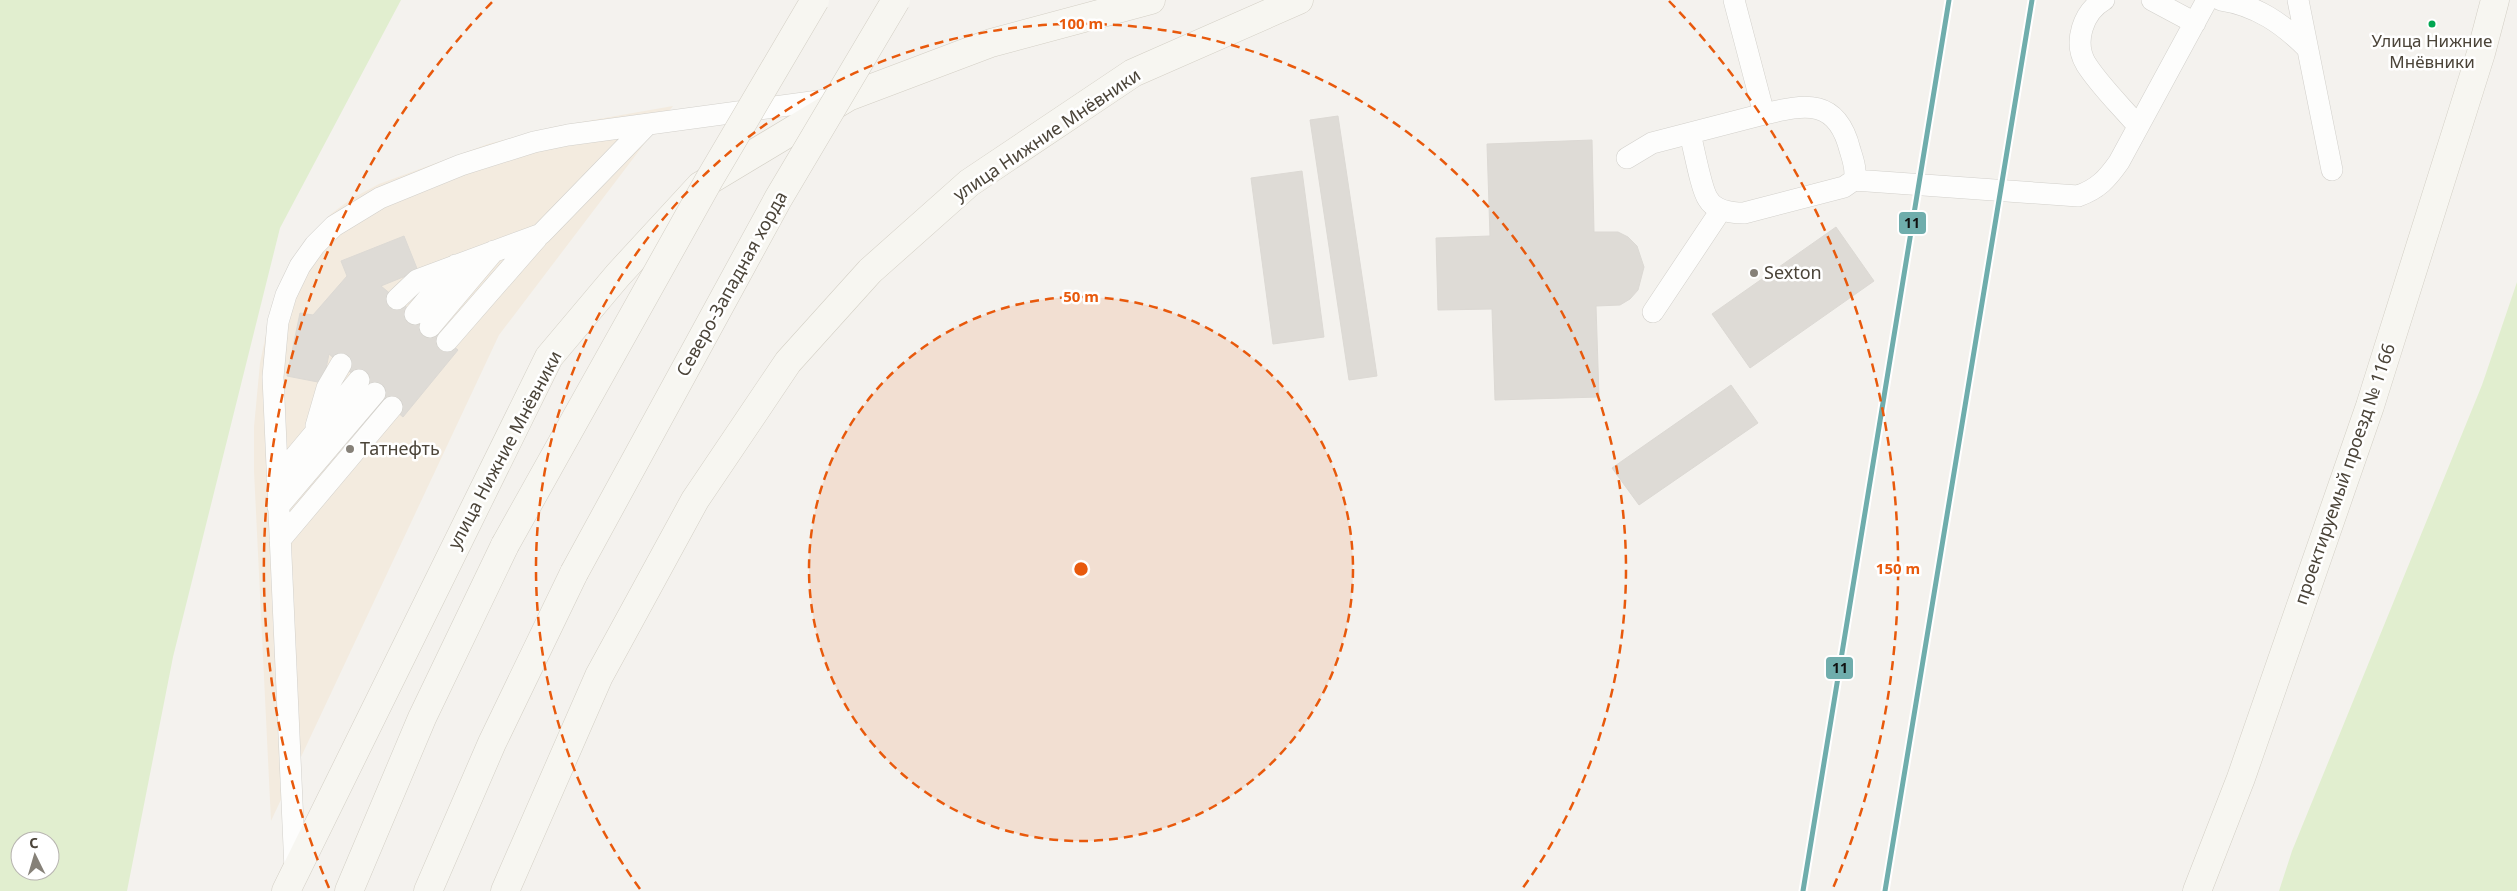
<svg xmlns="http://www.w3.org/2000/svg" width="2517" height="891" font-family="'Noto Sans',sans-serif">
<style>
.commercial{fill:#f3ebdf}
.green{fill:#e1eecf;fill-rule:evenodd}
.building{fill:#dedbd6;stroke:#dcd9d4}
.lines{fill:none;stroke-linecap:round;stroke-linejoin:round}
.lane-casing{stroke:#d2d0cb;stroke-width:22}
.secondary-casing{stroke:#d3cfc5;stroke-width:29}
.lane{stroke:#fdfdfc;stroke-width:21}
.secondary{stroke:#f7f6f1;stroke-width:28}
.secondary-bridge-casing{stroke:#d3cfc5;stroke-width:29;stroke-linecap:butt}
.secondary-bridge{stroke:#f7f6f1;stroke-width:28}
.metro-1-casing{stroke:#fff;stroke-width:9}
.metro-1{stroke:#6fadac;stroke-width:5}
.ring{fill:none;stroke:#e8590c;stroke-width:2.5;stroke-dasharray:9 6}
.bus-dot{fill:#00a651;stroke:#fff;stroke-width:2}
.poi-dot{fill:#868178;stroke:#fff;stroke-width:2}
.labels{text-anchor:middle;stroke-width:5;stroke-linejoin:round;paint-order:stroke}
.bus-label{font-size:17px;fill:#4b4439;stroke:#fff}
.street-label{font-size:18px;fill:#4b4439;stroke:#fff}
.poi-label{font-size:18px;fill:#4b4439;stroke:#fff;text-anchor:start}
.centre{fill:#e8590c;stroke:#fff;stroke-width:2.5}
.ring-label{font-size:15px;text-anchor:middle;font-weight:bold;fill:#e8590c;stroke:#fff;stroke-width:5;stroke-linejoin:round;paint-order:stroke}
.line-badge{stroke:#fff;stroke-width:2}
.pale-badge-label{font-size:14px;text-anchor:middle;font-weight:bold;fill:#111}
</style>
<rect width="100%" height="100%" fill="#f4f2ee"/>
<path class="commercial" d="M673 106 499 335 271 821 254 471V427L260 363 270 316 308 238 331 214 351 199 379 184 488 144 553 127Z"/>
<path class="green" d="M0 0H401L280 228 173 657 127 891H0ZM20 841H50V871H20Z
M2517 282V891H2279L2292 851 2482 385Z"/>
<path class="building" d="M1338 116 1377 376 1349 380 1310 120Z
M1592 140 1594 232H1618L1628 237 1637 246 1644 267 1638 290 1630 299 1620 305 1596 306 1599 397 1495 400 1492 309 1438 310 1436 238 1490 236 1487 144Z
M1302 171 1324 337 1273 344 1251 178Z
M1836 227 1874 281 1750 368 1712 314Z
M404 236 418 271 381 286 458 350 403 417 329 354 323 383 287 376 300 313 313 315 347 276 341 261Z
M1731 385 1758 423 1639 505 1612 468Z"/>
<g class="lines">
<defs>
<path id="lane" d="M2104 0C2083 12 2073 42 2086 64 2100 86 2121 106 2138 126
M2152 0 2195 23
M2221 0C2256 5 2283 24 2307 48
M2298 0 2332 170
M1690 134C1694 148 1701 189 1708 199 1715 211 1731 213 1744 213L1844 187 1854 180C1857 170 1853 160 1850 150 1837 98 1806 104 1764 114
M1627 158 1652 143 1764 114 1734 0
M1854 180 2078 196C2098 189 2107 179 2119 162L2207 0
M397 299 417 280 541 234 646 126
M1653 312 1721 210
M415 314 456 265
M430 327 494 251
M447 341 537 238
M316 426 327 388 341 364
M277 478 359 380
M278 507 375 393
M280 540 392 407
M295 869 273 377 278 322 286 295 300 266 315 245 334 226 380 198 461 165 534 142 568 135 841 98"/>
<path id="secondary" d="M286 891 549 357 618 275 700 186 848 97 991 43 1151 0
M349 891 422 718 505 545
M428 891 492 743 574 573
M505 891 599 676 695 500 788 362 870 271 969 183 1133 73 1299 0
M2197 891 2241 778 2370 406 2481 53 2495 0"/>
</defs>
<use href="#lane" class="lane-casing"/>
<use href="#secondary" class="secondary-casing"/>
<use href="#lane" class="lane"/>
<use href="#secondary" class="secondary"/>
<defs>
<path id="secondary-bridge" d="M505 545 709 180 815 0
M574 573 778 199 896 0"/>
</defs>
<use href="#secondary-bridge" class="secondary-bridge-casing"/>
<use href="#secondary-bridge" class="secondary-bridge"/>
<defs>
<path id="metro-1" d="M1803 891 1949 0
M1885 891 2032 0"/>
</defs>
<use href="#metro-1" class="metro-1-casing"/>
<use href="#metro-1" class="metro-1"/>
</g>
<circle cx="1081" cy="569" r="272" fill="#e8590c" fill-opacity=".12"/>
<g class="ring">
<circle cx="1081" cy="569" r="272"/>
<path d="M640 889A545 545 0 1 1 1522 889"/>
<path d="M329 888A817 817 0 0 1 493 1M1669 1A817 817 0 0 1 1833 888"/>
</g>
<circle class="bus-dot" cx="2432" cy="24" r="4.5"/>
<g class="poi-dot">
<circle cx="1754" cy="273" r="5"/>
<circle cx="350" cy="449" r="5"/>
</g>
<g class="labels">
<g class="bus-label">
<text x="2432" y="47">Улица Нижние<tspan x="2432" dy="21">Мнёвники</tspan></text>
</g>
<g class="street-label">
<text transform="translate(1047 135) rotate(-34)" y="6">улица Нижние Мнёвники</text>
<text transform="translate(732 284) rotate(-61)" y="6">Северо-Западная хорда</text>
<text transform="translate(505 450) rotate(-62)" y="6">улица Нижние Мнёвники</text>
<text transform="translate(2345 474) rotate(-71)" y="6">проектируемый проезд № 1166</text>
</g>
<g class="poi-label">
<text x="1764" y="279">Sexton</text>
<text x="360" y="455">Татнефть</text>
</g>
</g>
<circle cx="1081" cy="569" r="8" class="centre"/>
<g class="ring-label">
<text x="1081" y="29">100 m</text>
<text x="1081" y="302">50 m</text>
<text x="1898" y="574">150 m</text>
</g>
<g class="line-badge">
<rect x="1898" y="211" width="29" height="24" rx="5" fill="#6fadac"/>
<rect x="1825" y="656" width="29" height="24" rx="5" fill="#6fadac"/>
</g>
<g class="pale-badge-label">
<text x="1912" y="228">11</text>
<text x="1840" y="673">11</text>
</g>
<g transform="translate(35 856) rotate(355)"><circle r="24" fill="#ffffff" stroke="#b7b4b0"/>
<path d="M0-4L9 19L0 12L-9 19Z" fill="#868178"/>
<text y="-8" font-size="14" font-weight="bold" text-anchor="middle" fill="#4b4439">С</text>
</g>
</svg>
